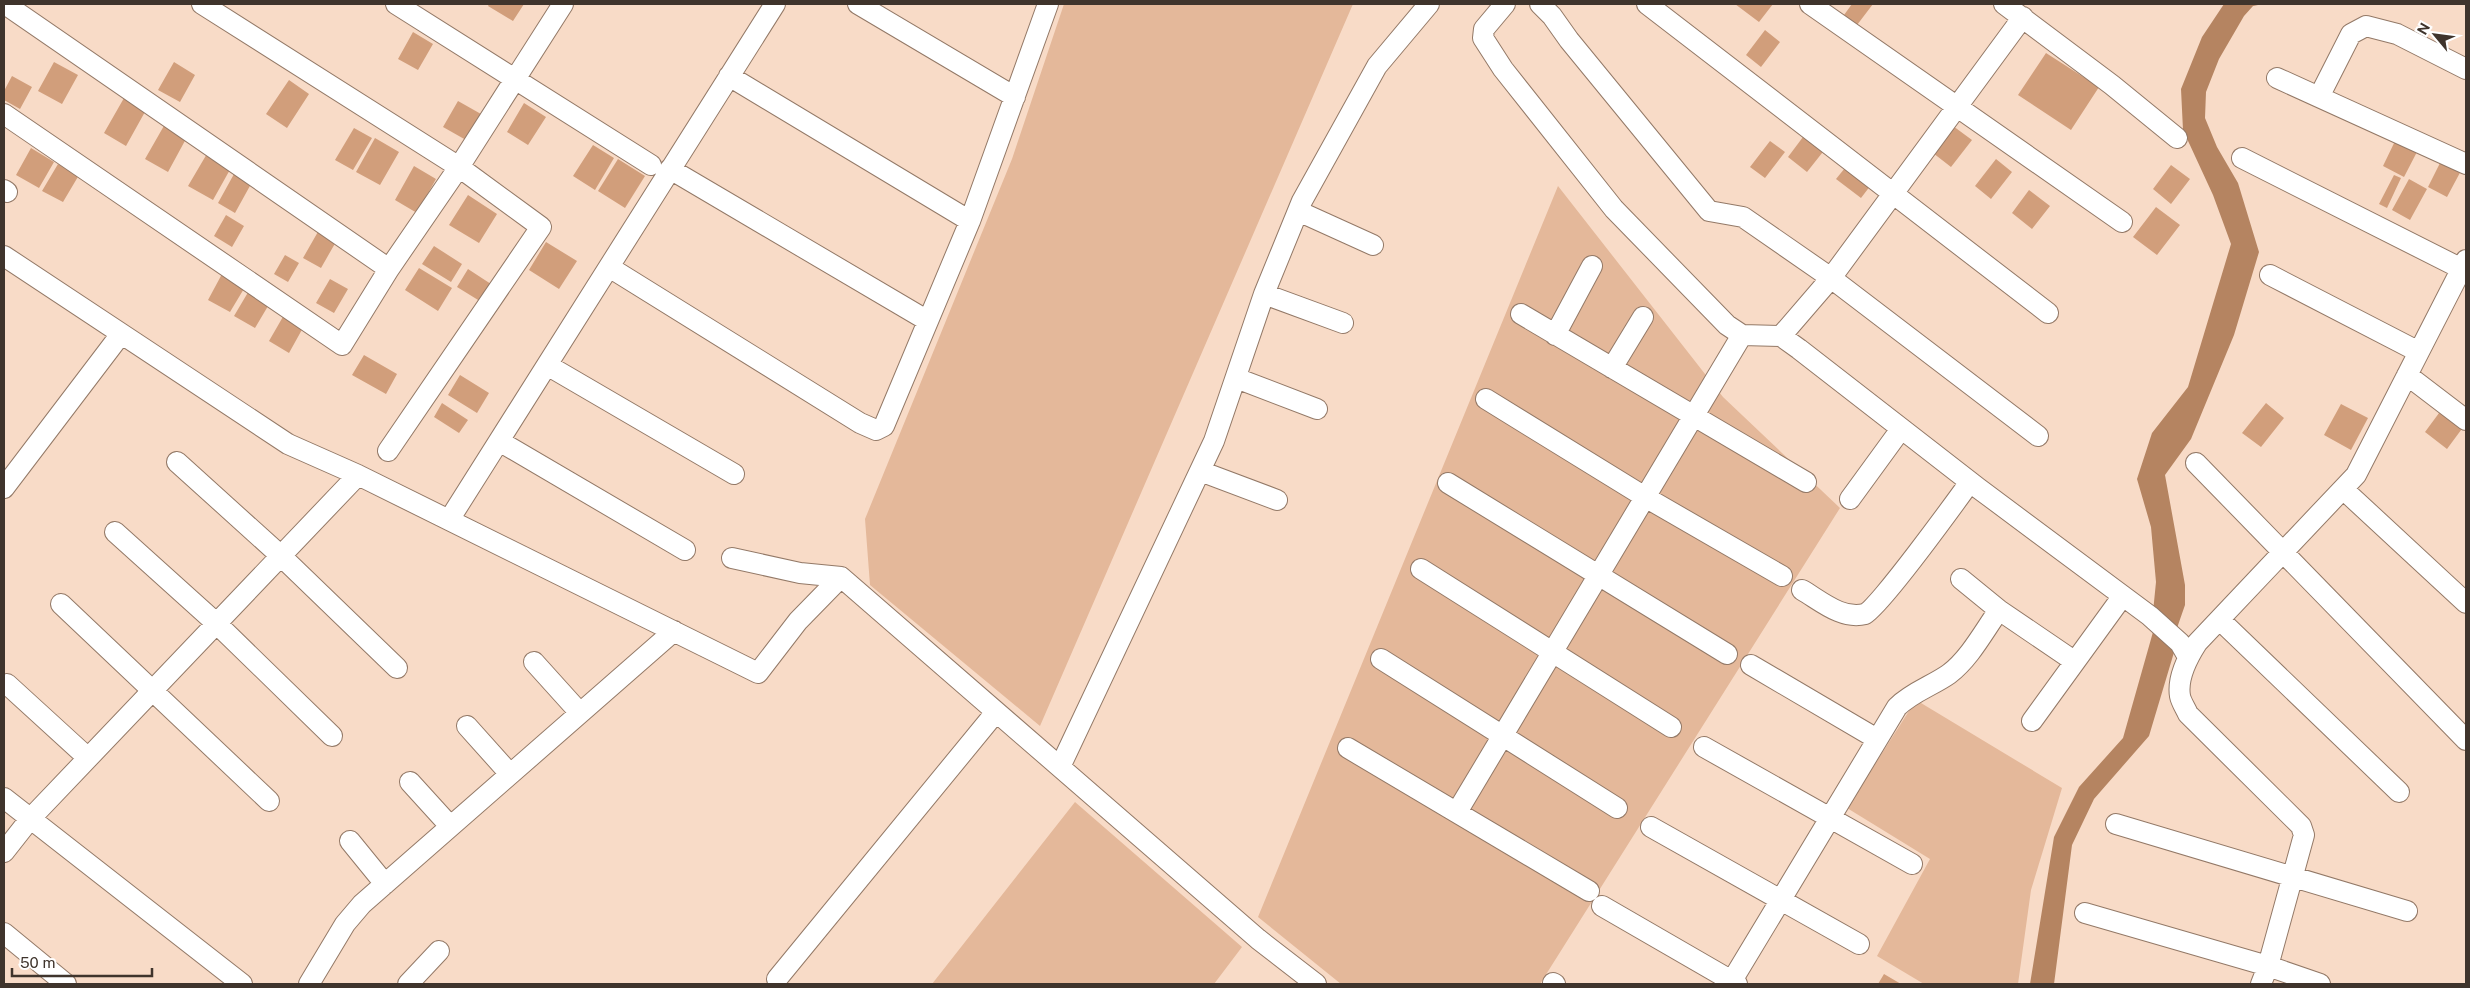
<svg xmlns="http://www.w3.org/2000/svg" width="2470" height="988" font-family="'Public Sans',sans-serif">
<style>
.green{fill:#e4b89a}
.water{fill:#b58461}
.building{fill:#d19e7b}
.lines{fill:none;stroke-linecap:round;stroke-linejoin:round}
.street-casing{stroke:#937967;stroke-width:22}
.street{stroke:#fff;stroke-width:20}
</style>
<rect width="100%" height="100%" fill="#f8dbc7"/>
<path class="green" d="M1064 4H1353L1040 726 870 585 865 519 1012 159Z
M1558 186 1723 397 1840 508 1540 984H1341L1258 917Z
M1916 700 2062 788 2031 890 2018 984H1924L1877 956 1930 859 1847 808Z
M1075 802 1242 947 1214 984H932Z"/>
<path class="water" d="M2224 4H2263L2253 6 2244 16 2219 59 2206 92 2205 118 2217 147 2238 183 2259 252 2234 335 2191 439 2165 475 2185 585V605L2177 628 2153 612 2156 582 2151 527 2137 479 2152 433 2188 387 2231 244 2213 195 2183 130 2181 89 2202 37Z
M2153 632 2175 649 2149 736 2094 799 2072 845 2054 984H2030L2054 837 2079 787 2123 738Z"/>
<path class="building" d="M489 4H524L513 21 488 6Z
M1735 4H1773L1759 22Z
M1852 4H1873L1857 25 1844 15Z
M1765 30 1780 42 1761 67 1746 55Z
M413 32 433 44 418 70 398 59Z
M2046 53 2099 87 2071 130 2018 95Z
M54 62 78 75 62 104 38 91Z
M174 62 195 75 180 102 158 90Z
M12 76 32 87 20 109 4 100V91Z
M289 80 309 94 287 128 266 114Z
M124 98 146 110 126 146 104 133Z
M458 101 481 114 466 140 443 127Z
M524 103 546 117 528 145 507 132Z
M165 124 187 137 168 172 145 159Z
M1953 126 1972 140 1951 167 1933 153Z
M354 128 372 138 353 170 335 160Z
M1806 133 1826 148 1807 172 1788 157Z
M2397 137 2419 148 2404 177 2383 166Z
M375 138 399 152 380 185 356 172Z
M1770 141 1785 152 1765 178 1750 167Z
M593 145 614 158 595 190 573 176Z
M31 148 54 162 39 188 16 175Z
M208 152 232 166 213 200 188 186Z
M2443 157 2463 167 2447 197 2428 187Z
M618 159 645 176 625 208 598 191Z
M1996 159 2012 172 1991 199 1975 186Z
M1849 163 1874 181 1861 198 1836 179Z
M58 164 79 175 63 202 42 191Z
M2171 165 2190 179 2171 204 2153 189Z
M414 166 436 179 417 213 395 200Z
M234 174 251 184 235 213 218 203Z
M2394 175 2401 178 2387 208 2379 204Z
M2409 179 2427 189 2410 220 2392 210Z
M2029 190 2050 206 2032 229 2012 213Z
M468 195 497 214 479 243 449 225Z
M2156 207 2180 225 2157 255 2133 237Z
M226 215 244 226 232 247 214 236Z
M319 230 337 240 321 268 303 258Z
M546 242 577 261 559 289 529 270Z
M434 246 462 264 451 282 422 264Z
M285 255 299 263 288 282 274 274Z
M419 268 452 288 438 311 405 290Z
M468 269 494 286 483 303 457 287Z
M222 274 245 287 230 312 208 300Z
M330 279 348 289 334 313 316 303Z
M250 289 271 301 255 328 234 316Z
M284 315 304 326 289 353 269 341Z
M364 355 397 374 386 394 352 375Z
M460 375 489 393 477 413 448 395Z
M442 403 468 420 459 433 434 417Z
M2266 403 2284 418 2261 447 2242 433Z
M2341 404 2368 418 2351 450 2324 435Z
M2442 409 2464 426 2447 449 2425 432Z
M1884 974 1901 984H1878Z"/>
<g class="lines">
<defs>
<path id="street" d="M5 4 389 269
M202 4 459 167 541 227 388 451
M396 4 651 165
M858 4 1015 97
M1505 4 1484 29 1483 38 1503 69 1614 209 1727 325 1742 335 1781 336 1799 349 1978 488 2150 616 2180 643 2188 657
M1540 4 1552 16 1569 40 1709 211 1743 217 1831 278 2038 436
M1647 4 2048 313
M1810 4 2122 222
M2004 4 2112 85 2177 138
M729 76 970 221
M2277 78 2466 164
M2319 97 2351 34 2366 26 2397 34 2466 69
M4 114 342 345 389 269 459 167 563 4
M2242 158 2462 269
M670 169 928 321
M4 190 7 192
M1298 211 1373 245
M4 256 288 444 358 475 758 673 798 621 841 577 1258 939 1316 984
M609 267 860 423 876 430 884 426 970 221 1048 4
M2270 275 2419 352
M1264 294 1343 323
M1521 314 1806 482
M1555 335 1592 266
M1781 336 1831 278 2023 17
M547 365 734 474
M1612 368 1643 317
M2407 375 2466 420
M1236 378 1317 409
M1486 399 1645 497 1782 576
M499 441 685 550
M177 462 281 556 397 668
M2196 463 2466 740
M1200 471 1277 500
M1448 483 1727 654
M4 488 121 334
M2343 489 2466 603
M1850 499 1901 429
M449 520 775 4
M115 532 216 623 332 736
M732 558 800 573 841 577
M1421 569 1671 727
M1961 579 1999 610 2074 661
M1802 590C1821 601 1842 620 1865 614 1877 610 1957 500 1970 482
M61 604 269 801
M2220 620 2399 792
M1381 659 1617 808
M534 662 580 713
M1751 665 1877 739
M7 684 88 758
M2032 721 2122 597
M467 726 510 774
M1704 747 1912 864
M1348 748 1589 891
M1060 767 1214 441 1264 294 1302 201 1377 66 1429 4
M410 782 450 826
M4 798 242 984
M1457 812 1742 335
M2116 824 2407 911
M1651 827 1859 944
M350 841 385 884
M4 852 30 819 358 475
M1602 906 1737 984
M2085 913 2268 966 2320 984
M4 933 66 984
M777 979 996 712
M1553 983 1555 984
M309 984 345 924 362 904 674 631
M408 984 439 951
M1730 984 1897 707C1912 692 1932 686 1949 674 1970 658 1984 631 1999 610
M2261 984 2268 966 2304 835 2301 826 2188 714C2186 709 2181 702 2180 696 2177 678 2188 657 2197 643L2356 475 2466 260"/>
</defs>
<use href="#street" class="street-casing"/>
<use href="#street" class="street"/>
</g>
<rect width="2470" height="988" fill="none" stroke="#3f342c" stroke-width="10"/>
<g transform="translate(2435 35) rotate(299)" stroke="#ffffff" stroke-width="4" paint-order="stroke">
<path d="M0-4L9 19L0 12L-9 19Z" fill="#3f342c"/>
<text y="-8" font-size="14" font-weight="bold" text-anchor="middle" fill="#3f342c">N</text>
</g>
<path d="M12 968v8h140v-8" fill="none" stroke="#3f342c" stroke-width="2.5"/>
<text x="20" y="968" font-size="15" fill="#3f342c" stroke="#ffffff" stroke-width="4" paint-order="stroke">50 m</text>
</svg>
